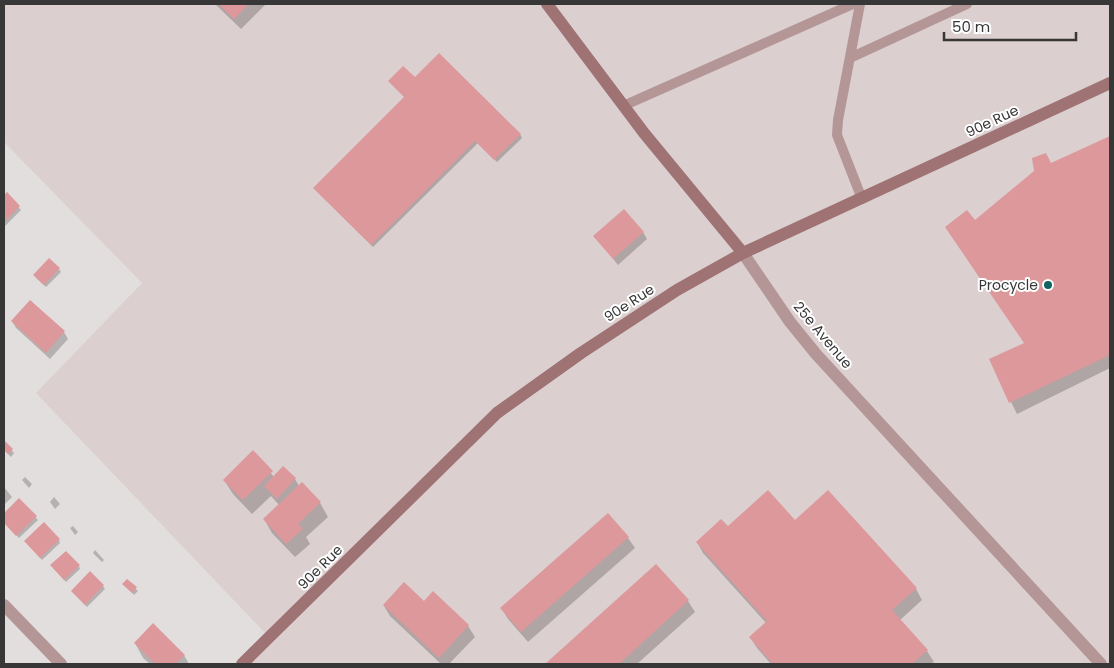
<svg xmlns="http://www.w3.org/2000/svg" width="1114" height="668" font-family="Poppins,sans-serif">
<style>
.built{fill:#dbcfcf}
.shadow{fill:#0003}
.building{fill:#dd989b}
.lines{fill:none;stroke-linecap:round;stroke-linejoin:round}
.lane{stroke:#b59697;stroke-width:10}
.street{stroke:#b59697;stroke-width:12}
.secondary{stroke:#9f7274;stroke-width:12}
.poi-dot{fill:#106263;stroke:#fff;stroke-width:2}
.labels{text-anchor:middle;stroke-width:4;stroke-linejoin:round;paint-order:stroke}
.street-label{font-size:14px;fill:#383737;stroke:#fff}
.poi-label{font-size:14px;fill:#383737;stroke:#fff;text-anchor:end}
</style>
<rect width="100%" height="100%" fill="#e3dede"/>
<path class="built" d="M4 4H1110V664H242L269 637 36 393 142 283 4 142Z"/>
<path class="shadow" d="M215 4H266L241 29Z
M415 79 520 134 522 138 497 162 478 143 373 247 317 191 405 98Z
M1110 137V368L1017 414 990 360 1025 344 975 221 1051 165Z
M7 194 21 210 5 226 4 197Z
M643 232 647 239 618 265 595 236Z
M59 269 61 272 46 287 36 278Z
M31 301 64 332 68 339 50 359 16 328 12 321Z
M5 443 14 453 11 457 4 450Z
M253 452 274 477 295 479 299 486 320 503 328 517 306 537 310 544 295 557 272 533 264 519 279 505 271 496 252 514 233 494 224 480Z
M25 477 32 484 29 488 22 480Z
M4 487 12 497 4 505Z
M54 497 60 504 55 509 50 502Z
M19 499 38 520 19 538 4 522V514Z
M795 521 916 589 922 600 900 620 927 651 934 662 931 664H771L757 648 750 637 766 623 703 553 697 542 728 528Z
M73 526 78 532 75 535 70 528Z
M628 538 635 548 528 642 508 619 502 609Z
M59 540 60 543 42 560 25 541Z
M95 550 104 560 102 562 93 553Z
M79 566 80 569 66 582 54 569Z
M656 566 688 601 695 612 637 664H547Z
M127 580 138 591 134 595 124 584Z
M103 586 105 589 87 607 72 591Z
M433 593 468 626 475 637 449 664H441L390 616 384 606 424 602Z
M135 643 184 655 189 664H150L143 658Z"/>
<path class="building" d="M218 4H249L234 19Z
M439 53 521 134 494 160 475 141 371 245 313 188 404 97 388 81 403 66 415 77Z
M1110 136V355L1009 403 989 359 1024 343 945 227 967 210 975 220 1034 171 1032 158 1046 153 1051 163Z
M7 192 20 206 4 222V195Z
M624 209 644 232 613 259 593 236Z
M49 258 60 268 44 285 33 275Z
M30 300 65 331 46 353 11 321Z
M5 441 13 449 8 454 4 450Z
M253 450 273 471 243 500 223 480Z
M283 466 296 478 277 499 264 486Z
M302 482 321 502 298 524 303 529 286 544 263 519Z
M768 490 795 520 828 490 917 588 892 610 928 650 912 664H773L749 637 767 621 696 542 721 519 728 526Z
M19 498 37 516 16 536 4 523V513Z
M608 513 629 537 521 632 500 608Z
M44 522 60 539 40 558 24 541Z
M66 551 80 565 64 580 50 565Z
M656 564 689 600 619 664H545Z
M90 571 104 585 85 605 71 591Z
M127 579 137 587 132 593 122 584Z
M404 582 424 601 433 591 469 625 439 658 383 605Z
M153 623 185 655 175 664H155L134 643Z"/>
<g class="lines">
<path class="lane" d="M860 4 838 120 837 135 862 199
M850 58 967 4
M623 106 853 4"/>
<path class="street" d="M743 253 790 322 816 354 1101 664
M4 605 61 664"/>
<path class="secondary" d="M547 4 644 133 743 253
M242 664 497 413 581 353 677 290 743 253 1110 83"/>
</g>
<circle class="poi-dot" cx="1048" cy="285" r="5"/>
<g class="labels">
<g class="street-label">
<text transform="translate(992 121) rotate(-25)" y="5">90e Rue</text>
<text transform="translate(629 303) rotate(-33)" y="5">90e Rue</text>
<text transform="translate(823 335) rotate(50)" y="5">25e Avenue</text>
<text transform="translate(320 567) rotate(-45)" y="5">90e Rue</text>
</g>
<g class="poi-label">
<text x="1038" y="290">Procycle</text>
</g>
</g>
<rect width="1114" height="668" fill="none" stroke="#383737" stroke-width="10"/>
<path d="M944 32v8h132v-8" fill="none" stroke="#383737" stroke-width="2.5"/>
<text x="952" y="32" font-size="15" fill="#383737" stroke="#ffffff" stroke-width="4" paint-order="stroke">50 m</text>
</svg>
